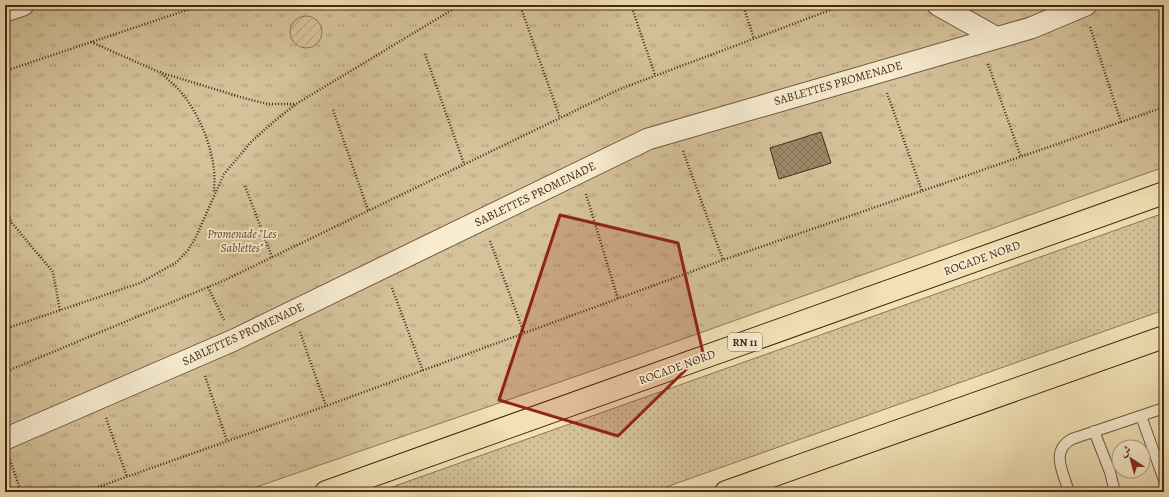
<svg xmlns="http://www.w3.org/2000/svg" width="1169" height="497" font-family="Alegreya,Amiri,serif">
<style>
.grass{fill:url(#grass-dots);stroke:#8e7659}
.park{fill:url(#park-tufts);stroke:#8e7659}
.garden{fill:url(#garden-furrows);stroke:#8e7659}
.building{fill:url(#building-cross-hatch);stroke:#462917}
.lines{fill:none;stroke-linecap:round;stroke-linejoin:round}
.lane-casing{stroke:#71573f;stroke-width:12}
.street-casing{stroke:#71573f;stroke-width:23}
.highway-casing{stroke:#462917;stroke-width:24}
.path{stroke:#462917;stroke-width:2.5;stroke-dasharray:1 2;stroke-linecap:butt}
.lane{stroke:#f7ecd0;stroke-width:10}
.street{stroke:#f7ecd0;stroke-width:21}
.highway{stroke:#f2e1b6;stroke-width:22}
.marked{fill:#8f2418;fill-opacity:0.2;stroke:#8f2418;stroke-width:3;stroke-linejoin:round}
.labels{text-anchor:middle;stroke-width:3.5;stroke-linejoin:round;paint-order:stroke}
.shield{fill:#f7ecd0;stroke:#7b644e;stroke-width:1}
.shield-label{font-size:11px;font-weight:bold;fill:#462917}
.street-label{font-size:12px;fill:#462917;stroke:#f7ecd0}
.park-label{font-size:12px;font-style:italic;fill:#634831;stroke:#f7ecd0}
</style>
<defs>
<pattern id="grass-dots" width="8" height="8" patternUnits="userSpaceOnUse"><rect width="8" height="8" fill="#d5c29b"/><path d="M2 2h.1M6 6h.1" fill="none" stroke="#af9e7d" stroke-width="1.8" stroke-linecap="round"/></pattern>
<pattern id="park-tufts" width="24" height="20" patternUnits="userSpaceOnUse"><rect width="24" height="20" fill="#d5c29b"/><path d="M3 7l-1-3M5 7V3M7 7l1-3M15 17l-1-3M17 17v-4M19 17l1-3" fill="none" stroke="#af9e7d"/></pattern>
<pattern id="garden-furrows" width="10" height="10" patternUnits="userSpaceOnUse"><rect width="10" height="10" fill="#d5c29b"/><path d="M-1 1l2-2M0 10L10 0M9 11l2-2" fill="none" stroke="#af9e7d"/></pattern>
<pattern id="building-cross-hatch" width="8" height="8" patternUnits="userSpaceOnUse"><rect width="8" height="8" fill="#9f896a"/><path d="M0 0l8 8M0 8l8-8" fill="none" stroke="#837056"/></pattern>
</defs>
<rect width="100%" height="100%" fill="#f2e1b6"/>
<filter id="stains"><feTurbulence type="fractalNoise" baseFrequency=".005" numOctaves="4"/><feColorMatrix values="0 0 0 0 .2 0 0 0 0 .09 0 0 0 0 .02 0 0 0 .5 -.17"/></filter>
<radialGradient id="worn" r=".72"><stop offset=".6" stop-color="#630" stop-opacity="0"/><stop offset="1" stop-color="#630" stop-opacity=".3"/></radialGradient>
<path class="grass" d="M1164 213V310L652 492H378Z"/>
<path class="park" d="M5 5H1164V167L655 349 242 492H5Z"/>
<path class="garden" d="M290 32a16 16 0 1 1 32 0a16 16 0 1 1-32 0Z"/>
<path class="building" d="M821 132 831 163 779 179 770 148Z"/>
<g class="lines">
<defs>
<path id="lane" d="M1141 416 1164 480
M1094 431 1110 472 1115 492
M1069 492C1063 472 1050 451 1072 439L1164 408"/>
<path id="street" d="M938 5 997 38
M5 11 23 5
M5 439 234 340 648 139 1031 28 1086 5"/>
<path id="highway" d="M326 492 1164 193
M726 492 1164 337"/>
</defs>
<use href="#lane" class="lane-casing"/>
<use href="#street" class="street-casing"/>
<use href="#highway" class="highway-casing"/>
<path class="path" d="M520 5 560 118
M631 5 655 75
M743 5 754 39
M1090 27 1121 122
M91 42 159 72 247 99 268 104H295
M425 54 464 164
M988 64 1021 157
M5 71 202 5
M160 72C166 78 174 84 180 91 198 112 211 143 214 170 215 177 214 185 214 192
M887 93 922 191
M333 110 368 210
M683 151 723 260
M245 186 272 257
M586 194 618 299
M5 206 12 223 53 272 60 311
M490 241 524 333
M208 287 224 320
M392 288 423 371
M5 329 140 283 177 262 188 250 195 239 224 174 252 141 272 123 296 104 460 5
M300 332 326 406
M5 372 225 280 620 89 833 9 840 5
M205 376 227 441
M106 418 127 477
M10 460 21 492
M84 492 326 406 723 260 1164 107"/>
<use href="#lane" class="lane"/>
<use href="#street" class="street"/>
<use href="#highway" class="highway"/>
</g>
<path class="marked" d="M560 215 678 243 703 353 618 436 499 400Z"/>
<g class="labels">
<rect class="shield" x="728" y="333" width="34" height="18" rx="3"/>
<g class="shield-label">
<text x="745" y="346">RN 11</text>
</g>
<g class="street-label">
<text transform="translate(838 83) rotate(-16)" y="4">SABLETTES PROMENADE</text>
<text transform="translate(535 194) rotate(-26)" y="4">SABLETTES PROMENADE</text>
<text transform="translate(982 258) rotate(-20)" y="4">ROCADE NORD</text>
<text transform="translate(243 334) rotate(-25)" y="4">SABLETTES PROMENADE</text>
<text transform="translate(677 367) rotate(-20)" y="4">ROCADE NORD</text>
</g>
<g class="park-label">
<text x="242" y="238">Promenade "Les<tspan x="242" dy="14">Sablettes"</tspan></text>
</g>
</g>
<rect width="1169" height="497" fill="none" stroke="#f2e1b6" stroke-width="20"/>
<rect x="6" y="6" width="1157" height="485" fill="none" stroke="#462917" stroke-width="2"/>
<rect x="10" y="10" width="1149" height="477" fill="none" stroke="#462917"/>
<g transform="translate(1131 459) rotate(324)"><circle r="19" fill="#f7ecd0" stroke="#b09e86"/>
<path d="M0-3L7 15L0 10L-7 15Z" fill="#8f2418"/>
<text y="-6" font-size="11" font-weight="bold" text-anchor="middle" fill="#462917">ش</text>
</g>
<rect width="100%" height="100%" filter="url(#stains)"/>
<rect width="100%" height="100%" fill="url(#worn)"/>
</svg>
